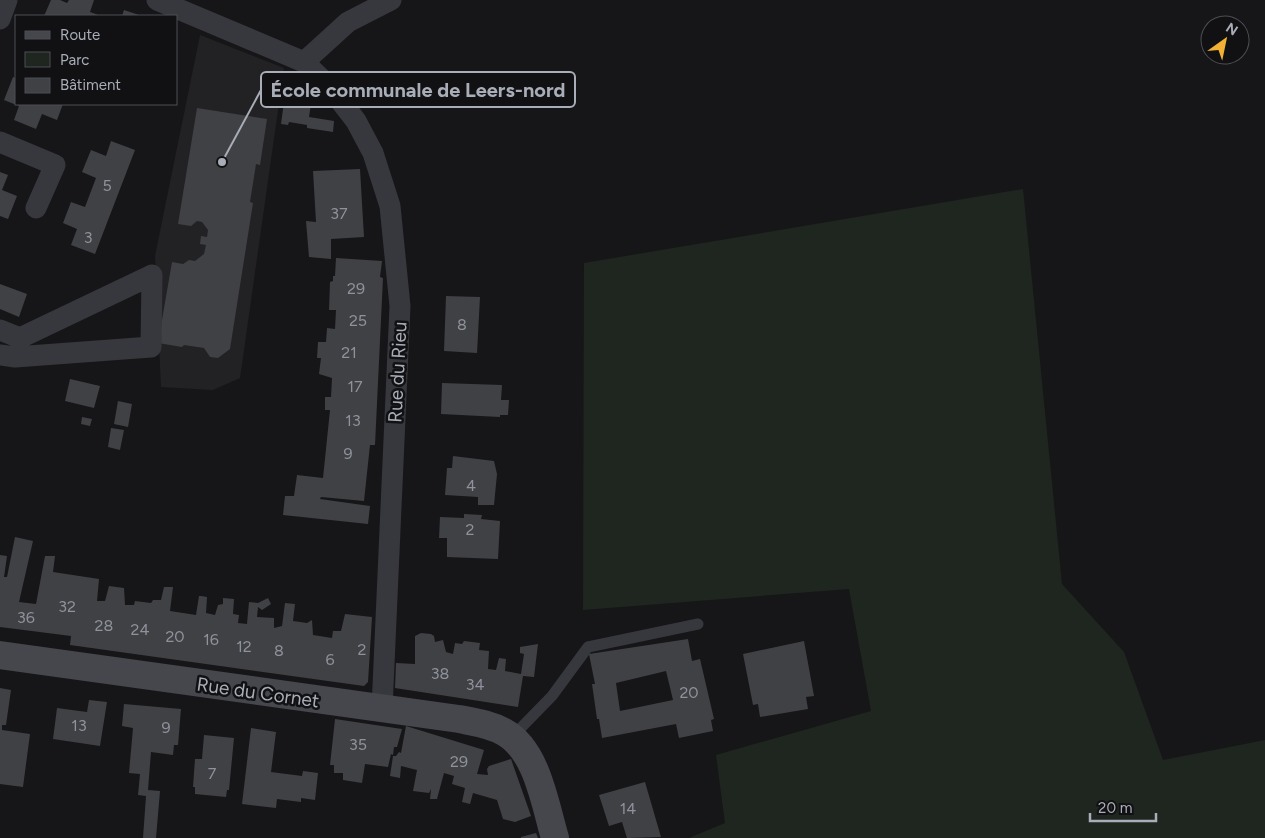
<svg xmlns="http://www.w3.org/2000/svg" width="1265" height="838" font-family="Figtree,sans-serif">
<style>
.built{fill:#222225}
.green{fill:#1e261f}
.building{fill:#404145;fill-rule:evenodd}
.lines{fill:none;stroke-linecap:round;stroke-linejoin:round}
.lane{stroke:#37383d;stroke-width:11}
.street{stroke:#37383d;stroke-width:21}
.secondary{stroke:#45474d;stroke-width:28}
.labels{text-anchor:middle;stroke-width:5;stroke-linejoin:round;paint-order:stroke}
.number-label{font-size:16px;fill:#8e929b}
.street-label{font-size:19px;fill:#a8adb8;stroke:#111113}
.leader{fill:none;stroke:#a8adb8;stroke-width:2}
.callout-dot{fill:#a8adb8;stroke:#111113;stroke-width:2}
.callout{fill:#111113;stroke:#a8adb8;stroke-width:2}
.callout-label{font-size:20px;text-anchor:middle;font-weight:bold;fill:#a8adb8}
</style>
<rect width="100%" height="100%" fill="#161618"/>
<path class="built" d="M200 35 284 68 240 378 213 390 161 387 155 256Z"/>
<path class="green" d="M1023 189 1062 584 1124 652 1163 760 1265 740V838H689L725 823 716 755 871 711 849 589 583 610 584 263Z"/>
<path class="building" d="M51 0H60L67 3 69 0H94L90 12 101 16H44Z
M124 10 142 16H122Z
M13 77 16 78V104H63L57 120 42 114 36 129 14 120 19 106 4 100Z
M286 87 313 91 309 117 334 121 333 132 307 128V125L289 122 288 125 281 124Z
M197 108 267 119 260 165 256 164 250 202 253 203 230 349 218 358 210 357 204 348 184 345 182 347 158 343 172 262 183 264 189 260 195 261 204 254 206 245 200 244 201 236 207 237 208 230 202 222 197 221 191 226 178 224Z
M111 141 135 150 95 254 71 245 77 229 63 223 71 202 85 207 96 178 82 172 91 150 106 156Z
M360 169 364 237 331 239V259L309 257 306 221 316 222 313 171Z
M0 172 8 175 2 190 17 196 8 219 0 216Z
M336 258 382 261 380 277 383 278 375 445H370L364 501 321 497 320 499 370 506 368 524 283 515 285 496H294L297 475 323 478 330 410H325V397H331L332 378 319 374 321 358H317L318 342H326L327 328 335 329 336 310H329L330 282 333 281V276H335Z
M0 284 27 294 19 317 0 309Z
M446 296 480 297 477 353 444 351Z
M70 379 100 386 94 408 65 401Z
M442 383 502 385 501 400H509L508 415H500V417L441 414Z
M118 401 132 404 128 427 114 424Z
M82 417 92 419 90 426 81 424Z
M111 428 124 430 120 450 108 447Z
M453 456 494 461 497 474 494 505H478V497L445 495 447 468H452Z
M464 514 482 515 481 519 500 521 498 559 447 557V538H439L440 517 464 518Z
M15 537 33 541 19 602 36 604 45 556H55L53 572 99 579 97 601H105L109 586 124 588 125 605H134L135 601 151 603 153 600H161L164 587H173L170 611 196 615 199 596H201L207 597 206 613 215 615 218 605 223 604V598L234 599 233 614 239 615 238 623 247 624 249 602 258 603 268 598 271 604 262 610 258 607 257 617 274 618V628L282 626 285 603 295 604 293 621 307 623 312 620 313 635 332 638 333 631H341L345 614 372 617 368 682 364 686 70 645 71 636 0 627V555L7 556 4 577H7Z
M421 633 431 634 434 636 435 642 443 640 446 652 453 654 455 643 462 644 464 641 480 643 479 650 489 651 488 669 496 670 499 658 506 659 505 671 521 674 524 654 520 653V647L538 644 534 677 523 676 518 707 395 688 396 663 415 664V636Z
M688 639 692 661 700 659 714 719 711 720 713 731 679 738 676 724 602 738 599 719H597L592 684H595L589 654ZM666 671 673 700 620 711 616 683Z
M804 641 814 696 806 697 808 709 760 717 758 704 753 705 743 654Z
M0 688 11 690 6 725H2V730L30 734 23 787 0 784Z
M89 700 107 702 100 746 53 739 57 708 87 712Z
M124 704 181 709 178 745H174L173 755 151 752 148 790 160 791 156 838H143L146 796 138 795 140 774 129 773 133 728 122 726Z
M335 719 402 729 397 747H394L393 755 391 754 388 767 365 764 362 783 343 780V773H334V765H330Z
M406 726 484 750 477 774 488 775 487 769 489 766 511 759 531 816 515 822 503 819 497 800 473 793 470 804 462 802 465 788 452 784 454 776 444 773 437 799H430L431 789 429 793 413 791 417 770 401 766 400 778 390 776 393 756H396L399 752 401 753Z
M251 728 276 732 271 772 302 776 303 771 318 773 315 800 301 798V802L277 799 276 808 242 804Z
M204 735 234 738 229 790H227L226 797 195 794V787H193L195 759H202Z
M645 782 661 837 627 838 622 822 609 826 599 795Z
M536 833 538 838H521V837Z"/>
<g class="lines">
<path class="lane" d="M512 737 552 696 588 647 698 624"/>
<path class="street" d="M157 0 304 62 329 86 356 121 373 153 390 206 400 306 382 709
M0 19 7 0
M304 62 348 22 391 0
M0 142 55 165 36 208
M0 330 20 338 152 275 151 347 15 357 0 355"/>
<path class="secondary" d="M0 655 459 719C474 722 490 724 504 732 537 750 545 804 555 838"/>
</g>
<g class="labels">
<g class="number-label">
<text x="107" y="191">5</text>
<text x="339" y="219">37</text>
<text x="88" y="243">3</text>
<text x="356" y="294">29</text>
<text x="358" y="326">25</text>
<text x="462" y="330">8</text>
<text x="349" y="358">21</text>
<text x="355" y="392">17</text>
<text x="353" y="426">13</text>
<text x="348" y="459">9</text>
<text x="471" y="491">4</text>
<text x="470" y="535">2</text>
<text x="67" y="612">32</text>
<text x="26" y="623">36</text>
<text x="104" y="631">28</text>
<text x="140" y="635">24</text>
<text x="175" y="642">20</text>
<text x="211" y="645">16</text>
<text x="244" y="652">12</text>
<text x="362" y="655">2</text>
<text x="279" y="656">8</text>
<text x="330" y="665">6</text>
<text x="440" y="679">38</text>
<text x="475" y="690">34</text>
<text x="689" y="698">20</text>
<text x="79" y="731">13</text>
<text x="166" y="733">9</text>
<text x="358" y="750">35</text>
<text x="459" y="767">29</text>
<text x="212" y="779">7</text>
<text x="628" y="814">14</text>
</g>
<g class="street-label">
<text transform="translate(397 372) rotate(-87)" y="7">Rue du Rieu</text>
<text transform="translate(258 692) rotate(8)" y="7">Rue du Cornet</text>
</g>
</g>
<path class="leader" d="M222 162L261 90"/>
<circle class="callout-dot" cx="222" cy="162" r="5"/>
<rect class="callout" x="261" y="72" width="314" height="35" rx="5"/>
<g class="callout-label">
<text x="418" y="97">École communale de Leers-nord</text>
</g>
<rect x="15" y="15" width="162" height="90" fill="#111113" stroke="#4d4f55"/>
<rect x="25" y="31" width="25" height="8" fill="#45474d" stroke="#4d4f55"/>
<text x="60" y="40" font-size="15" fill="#a8adb8">Route</text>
<rect x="25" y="52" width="25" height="15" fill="#1e261f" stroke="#4d4f55"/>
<text x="60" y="65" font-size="15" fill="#a8adb8">Parc</text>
<rect x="25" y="78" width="25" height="15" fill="#404145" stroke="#4d4f55"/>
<text x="60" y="90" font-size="15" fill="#a8adb8">Bâtiment</text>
<g transform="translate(1225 40) rotate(33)"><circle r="24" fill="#111113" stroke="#4d4f55"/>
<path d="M0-4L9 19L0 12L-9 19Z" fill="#f2b134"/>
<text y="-8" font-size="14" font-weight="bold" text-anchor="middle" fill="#a8adb8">N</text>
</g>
<path d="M1090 813v8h66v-8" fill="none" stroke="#a8adb8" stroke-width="2.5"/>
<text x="1098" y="813" font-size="15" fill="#a8adb8" stroke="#111113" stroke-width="4" paint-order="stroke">20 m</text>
</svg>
